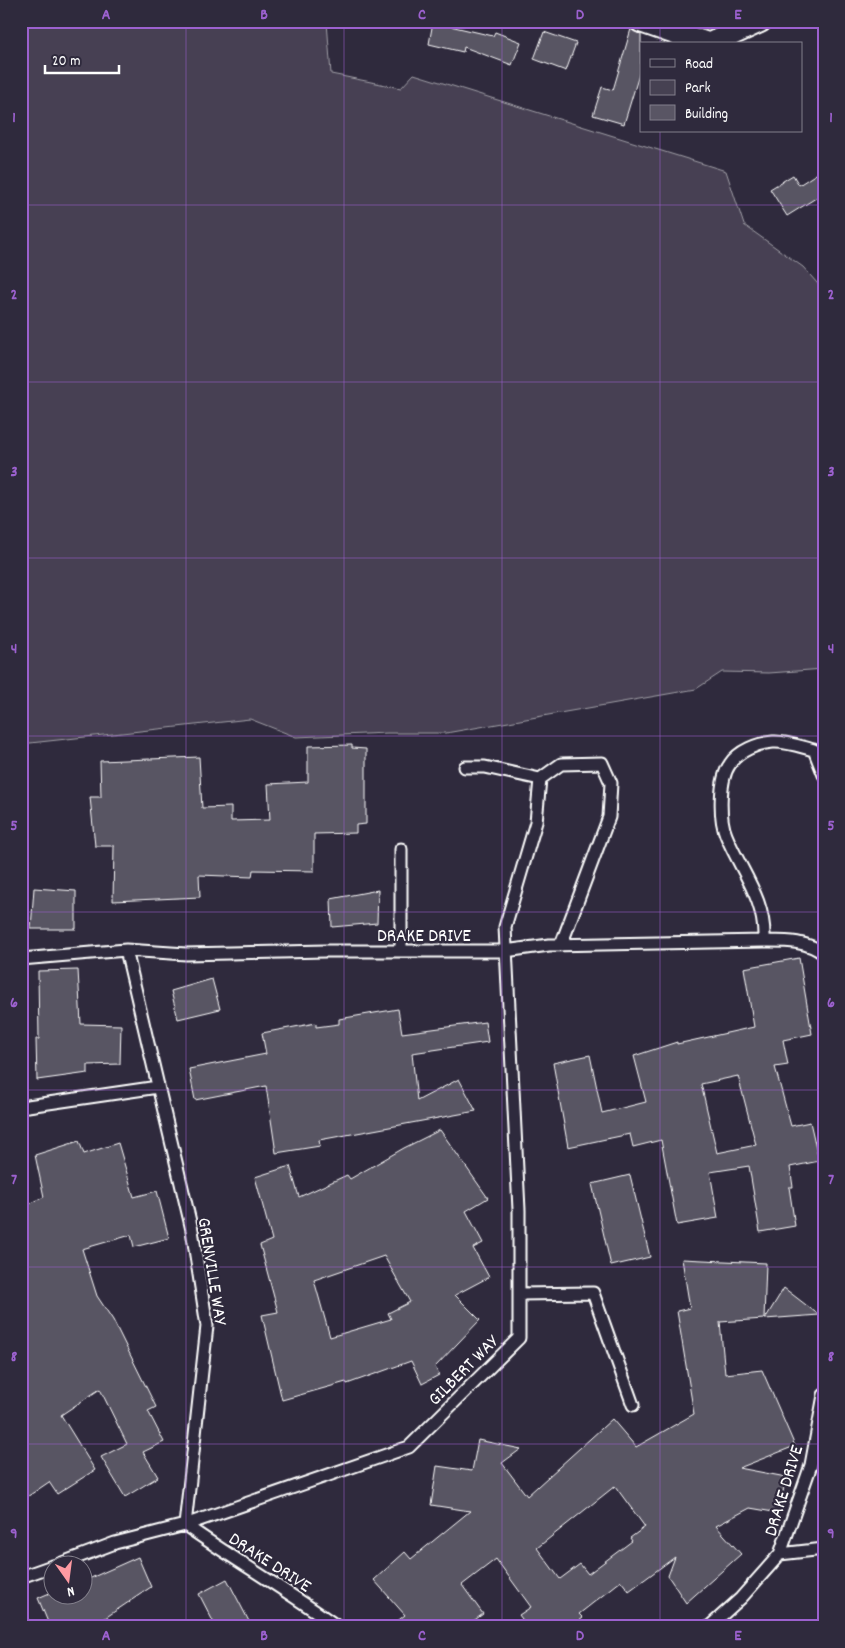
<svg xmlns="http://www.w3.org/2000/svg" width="845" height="1648" font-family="Dekko,sans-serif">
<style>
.green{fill:#464152;stroke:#a2a0a8}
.building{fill:#595564;stroke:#fff;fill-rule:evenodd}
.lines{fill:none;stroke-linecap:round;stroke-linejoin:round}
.lane-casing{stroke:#fff;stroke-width:15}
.street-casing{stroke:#fff;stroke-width:26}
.lane{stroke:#2f2a3d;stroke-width:11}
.street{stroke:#2f2a3d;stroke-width:22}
.grid{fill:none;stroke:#9c61cf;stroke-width:1;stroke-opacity:0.55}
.labels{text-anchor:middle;stroke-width:4.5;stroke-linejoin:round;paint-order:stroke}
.street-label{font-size:19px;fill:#fff;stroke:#2f2a3d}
.neatline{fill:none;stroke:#9c61cf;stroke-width:2}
.grid-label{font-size:16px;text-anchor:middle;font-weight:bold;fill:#9c61cf}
</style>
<rect width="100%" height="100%" fill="#2f2a3d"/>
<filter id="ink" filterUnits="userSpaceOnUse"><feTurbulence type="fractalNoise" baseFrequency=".02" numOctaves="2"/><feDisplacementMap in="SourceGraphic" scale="10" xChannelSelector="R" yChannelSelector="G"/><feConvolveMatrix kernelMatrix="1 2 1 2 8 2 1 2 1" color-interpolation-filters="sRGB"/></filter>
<g filter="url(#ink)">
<path class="green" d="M21 21H329L327 22 331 74 401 88 414 74 726 171 744 225 803 267 824 291V669L769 673 722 672 696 689 446 733H387L296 737 250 719 21 744Z"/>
<path class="building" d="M433 22 493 36 495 32 521 42 512 65 464 47 463 52 429 44Z
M631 29 641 35V68L624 124 593 115 602 87 613 90Z
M544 32 576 43 566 71 534 59Z
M824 169V193L787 216 770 189 793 175 799 185Z
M352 745V748L366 749V824L356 825V833L314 834V871L253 870 252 877 199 875 200 897 113 901 114 846H95L90 797H101L100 761 199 757 202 808 231 807V821L270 820 268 784 308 782V746Z
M34 888 76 891V929H31Z
M378 890 377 923 332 927 331 899Z
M799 958 812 1034 783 1040 788 1065 775 1067 791 1126 810 1122 819 1161 790 1167 793 1187H789L795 1226 760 1232 749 1166 710 1172 718 1218 677 1225 661 1140 633 1147 630 1134 568 1147 553 1063 590 1055 602 1113 646 1102 634 1056 677 1042V1044L754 1027 744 968ZM738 1076 756 1145 717 1153 701 1084Z
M78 970 81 1024 121 1025 120 1064 88 1065V1073L37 1080 36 1039H39L38 971Z
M212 979 220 1009 178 1019 171 991Z
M398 1009 402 1033 485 1022 488 1042 412 1053 417 1101 459 1079 476 1111 330 1138 319 1140 320 1146 276 1153 266 1086 195 1100 189 1069 266 1054 262 1033 316 1023V1027L339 1024V1019Z
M440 1130 488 1198 466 1211 483 1243 473 1248 489 1277 455 1295 480 1320 435 1367 439 1375 422 1384 411 1361 347 1384 346 1382 282 1400 262 1315 278 1312 260 1245 272 1240 255 1177 290 1166 299 1197 347 1175 350 1179 404 1148ZM384 1256 410 1302 388 1313 391 1319 330 1337 314 1280Z
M79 1141 84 1154 118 1143 134 1197 157 1191 169 1238 134 1247 131 1235 82 1249 97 1296 113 1320 156 1407 148 1411 164 1442 143 1452 158 1477 125 1497 101 1457 127 1444 100 1389 61 1415 95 1470 57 1494 49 1482 21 1501V1208L44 1197 35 1155Z
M630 1175 650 1257 611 1266 592 1184Z
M682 1259 766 1263 764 1319 720 1322 725 1374 762 1370 795 1446 739 1468 786 1477 779 1513 750 1508 716 1526 741 1554 686 1603 668 1576 675 1557 629 1591 621 1581 579 1614 583 1618 571 1627H528L519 1615 531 1607 496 1559 462 1585 483 1614 465 1627H390L405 1615 374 1580 405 1552 411 1559 470 1511 431 1505 437 1466 472 1471 478 1440 521 1449 502 1463 527 1496 612 1419 636 1447 694 1414 677 1311 690 1308ZM615 1486 645 1527 630 1538 632 1541 588 1574 580 1564 560 1579 537 1548Z
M784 1288 819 1315 765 1319Z
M138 1557 151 1587 105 1618 110 1627H50L38 1598 52 1592V1596H82V1582Z
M227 1579 252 1627H216L199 1594Z"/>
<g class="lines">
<defs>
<path id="lane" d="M465 767H485L540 779 561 764 602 763 611 783 609 817 561 945
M401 849V951
M764 941C766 899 741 872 726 835 719 818 719 779 730 764 738 751 758 743 773 742 785 741 802 747 814 750L824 775
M21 959 126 950 186 954 325 951H505L549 945 764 941C785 941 807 940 824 954
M21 1107 158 1087
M519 1294 593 1293 633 1405
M185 1525 409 1447 519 1338V1210L505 927 536 822 540 779
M185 1525C235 1560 288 1591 338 1627
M780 1554 824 1549
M54 1566 115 1543 185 1525 207 1326 192 1230 126 950
M21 1577 52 1566
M21 1621 24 1627
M709 1627 741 1598 780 1554 811 1465 824 1395"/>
<path id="street" d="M641 21 707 44
M710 44 760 21"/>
</defs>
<use href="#lane" class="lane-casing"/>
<use href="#street" class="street-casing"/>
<use href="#lane" class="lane"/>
<use href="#street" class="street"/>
</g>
</g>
<path class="grid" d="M186 21V1627M344 21V1627M502 21V1627M660 21V44M660 131V1627M21 205H824M21 382H824M21 558H824M21 736H824M21 912H824M21 1090H824M21 1267H824M21 1444H824"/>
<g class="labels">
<g class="street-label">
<text x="424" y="941">DRAKE DRIVE</text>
<text transform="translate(214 1271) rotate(81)" y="7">GRENVILLE WAY</text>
<text transform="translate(462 1369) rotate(-45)" y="7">GILBERT WAY</text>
<text transform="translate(782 1490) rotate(-73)" y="7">DRAKE DRIVE</text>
<text transform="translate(271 1561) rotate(33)" y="7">DRAKE DRIVE</text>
</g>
</g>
<rect width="845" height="1648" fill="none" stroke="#2f2a3d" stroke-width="55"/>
<rect x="640" y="42" width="162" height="90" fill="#2f2a3d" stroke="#827f8b"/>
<rect x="650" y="59" width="25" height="8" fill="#2f2a3d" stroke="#827f8b"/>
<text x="685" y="68" font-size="15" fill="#ffffff">Road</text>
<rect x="650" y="80" width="25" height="15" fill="#464152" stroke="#827f8b"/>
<text x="685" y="92" font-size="15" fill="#ffffff">Park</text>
<rect x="650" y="105" width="25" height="15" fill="#595564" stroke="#827f8b"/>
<text x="685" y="118" font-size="15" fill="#ffffff">Building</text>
<g transform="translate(68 1580) rotate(166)"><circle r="24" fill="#2f2a3d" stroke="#827f8b"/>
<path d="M0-4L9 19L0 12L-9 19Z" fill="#ff9aa2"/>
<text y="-8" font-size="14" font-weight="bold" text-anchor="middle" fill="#ffffff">N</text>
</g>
<path d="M45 65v8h74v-8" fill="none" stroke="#ffffff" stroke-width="2.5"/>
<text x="52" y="65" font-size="15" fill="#ffffff" stroke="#2f2a3d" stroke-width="4" paint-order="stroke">20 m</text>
<rect x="28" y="28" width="790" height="1592" class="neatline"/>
<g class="grid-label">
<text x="106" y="19">A</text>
<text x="264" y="19">B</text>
<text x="422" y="19">C</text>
<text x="580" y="19">D</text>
<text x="738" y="19">E</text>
<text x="14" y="122">1</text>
<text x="831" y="122">1</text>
<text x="14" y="299">2</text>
<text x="831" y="299">2</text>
<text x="14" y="476">3</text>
<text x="831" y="476">3</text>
<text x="14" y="653">4</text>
<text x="831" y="653">4</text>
<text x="14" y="830">5</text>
<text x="831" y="830">5</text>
<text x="14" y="1007">6</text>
<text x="831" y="1007">6</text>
<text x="14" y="1184">7</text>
<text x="831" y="1184">7</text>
<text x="14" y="1361">8</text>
<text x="831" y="1361">8</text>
<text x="14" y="1538">9</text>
<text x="831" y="1538">9</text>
<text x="106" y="1640">A</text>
<text x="264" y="1640">B</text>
<text x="422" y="1640">C</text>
<text x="580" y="1640">D</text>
<text x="738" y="1640">E</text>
</g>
</svg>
